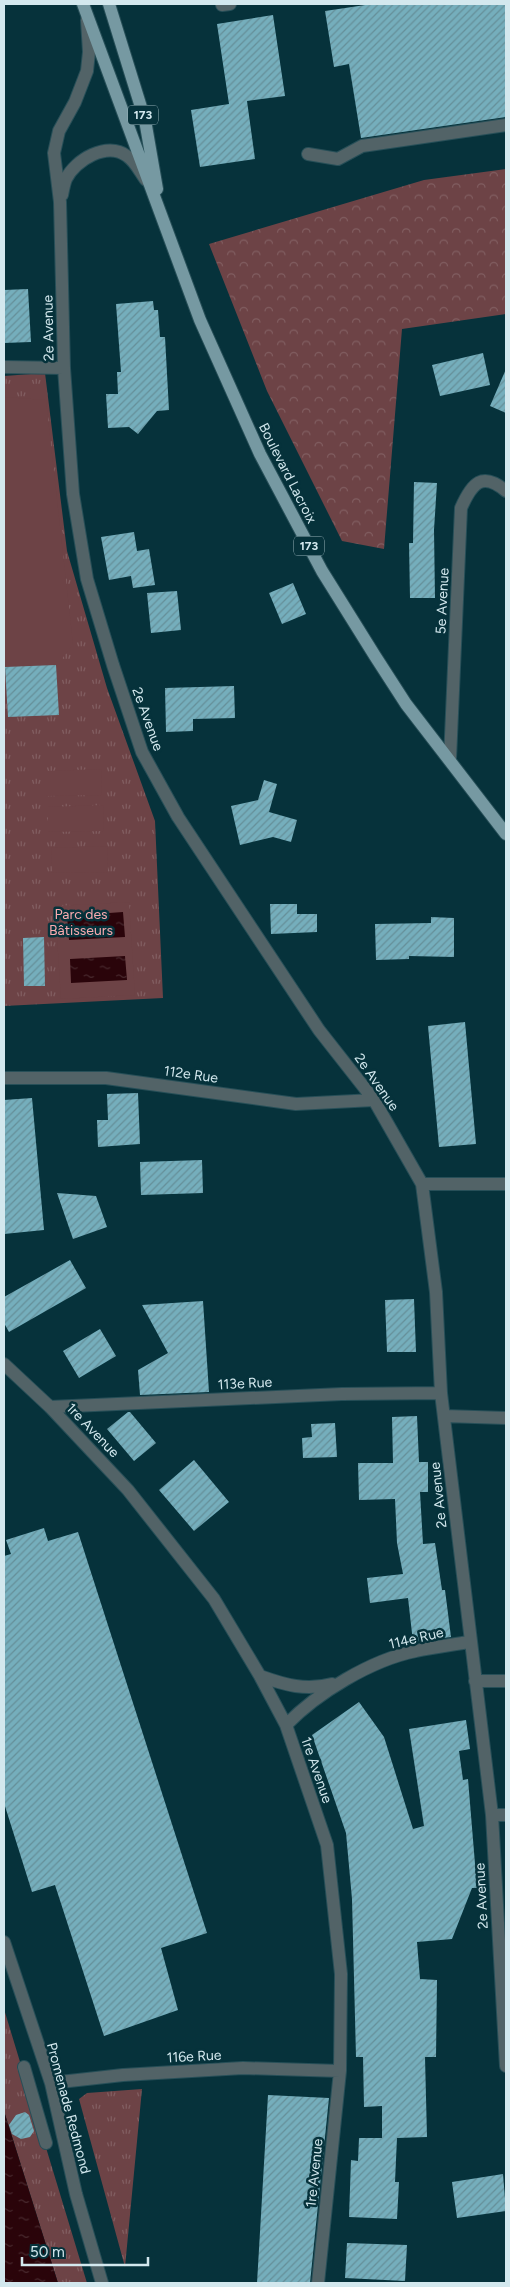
<svg xmlns="http://www.w3.org/2000/svg" width="510" height="2287" font-family="Figtree,sans-serif">
<style>
.forest{fill:url(#forest-crowns)}
.park{fill:url(#park-tufts)}
.garden{fill:#6d4346}
.water{fill:url(#water-ripples)}
.building{fill:url(#building-hatch)}
.lines{fill:none;stroke-linecap:round;stroke-linejoin:round}
.minor-casing{stroke:#274f58;stroke-width:14}
.major-casing{stroke:#274f58;stroke-width:14}
.minor{stroke:#526367;stroke-width:12}
.major{stroke:#7699a2;stroke-width:12}
.labels{text-anchor:middle;stroke-width:5;stroke-linejoin:round;paint-order:stroke}
.shield{fill:#06323b;stroke:#96b1b8;stroke-width:1}
.shield-label{font-size:12px;font-weight:bold;fill:#d3e8ee}
.street-label{font-size:14px;fill:#d3e8ee;stroke:#06323b}
.park-label{font-size:14px;fill:#f9aaaf;stroke:#06323b}
</style>
<defs>
<pattern id="forest-crowns" width="20" height="18" patternUnits="userSpaceOnUse" patternTransform="scale(1.25)"><rect width="20" height="18" fill="#6d4346"/><path d="M2 6a3 3 0 1 1 6 0M12 15a3 3 0 1 1 6 0" fill="none" stroke="#815e61"/></pattern>
<pattern id="park-tufts" width="24" height="20" patternUnits="userSpaceOnUse" patternTransform="scale(1.25)"><rect width="24" height="20" fill="#6d4346"/><path d="M3 7l-1-3M5 7V3M7 7l1-3M15 17l-1-3M17 17v-4M19 17l1-3" fill="none" stroke="#815e61"/></pattern>
<pattern id="water-ripples" width="26" height="14" patternUnits="userSpaceOnUse" patternTransform="scale(1.25)"><rect width="26" height="14" fill="#2a040a"/><path d="M2 4q2-2 4 0t4 0M15 11q2-2 4 0t4 0" fill="none" stroke="#48292e"/></pattern>
<pattern id="building-hatch" width="6" height="6" patternUnits="userSpaceOnUse" patternTransform="scale(1.25)"><rect width="6" height="6" fill="#75aebc"/><path d="M-1 1l2-2M0 6l6-6M5 7l2-2" fill="none" stroke="#658f99"/></pattern>
</defs>
<rect width="100%" height="100%" fill="#06323b"/>
<path class="forest" d="M506 169V314L402 329 384 549 342 541 267 391 209 244 424 180Z"/>
<path class="park" d="M45 373 67 551 107 688 155 821 163 998 4 1006V376Z
M4 2009 87 2283H58L4 2111Z
M142 2089 125 2267 79 2099 87 2093Z"/>
<path class="garden" d="M4 397 46 400 73 644 61 660H4Z
M101 769 102 795 46 796V771Z
M103 805 104 831 48 832V807Z
M107 846 108 872 52 873 51 848Z
M129 902 135 995 61 999 55 906Z"/>
<path class="water" d="M123 912 125 937 69 940 67 916Z
M125 956 127 980 71 983 70 959Z
M4 2111 58 2283H4Z"/>
<path class="building" d="M372 4H506V117L361 138 349 64 334 67 325 11Z
M273 15 285 96 247 101 255 159 200 167 191 110 229 104 217 24Z
M28 289 31 342 4 343V290Z
M153 301 154 310H158L160 337H165L169 410 157 411 138 434 129 427 108 428 106 394H118L117 372H121L116 304Z
M483 353 490 385 440 396 432 365Z
M506 369V413L490 406Z
M414 482 437 483 434 530 435 598H410L409 543H413Z
M134 532 137 551 149 549 155 585 133 588 131 576 109 580 101 537Z
M293 583 306 614 282 624 269 593Z
M177 591 181 630 151 633 147 593Z
M56 665 59 715 8 717 5 667Z
M234 686 235 718 193 719V731L166 732 165 688Z
M264 780 277 784 269 812 297 820 291 842 273 837 240 845 231 806 258 800Z
M270 904H297V914H317V932L271 934Z
M431 917 454 918V957L409 956V959L376 960 375 924 431 923Z
M44 937 45 986H24L23 938Z
M465 1022 476 1144 439 1147 428 1026Z
M138 1093 140 1144 98 1147 97 1120H108L107 1094Z
M32 1098 44 1230 4 1234V1100Z
M202 1160 203 1193 141 1195 140 1162Z
M57 1193 96 1196 107 1227 73 1239Z
M70 1260 86 1288 9 1332 4 1323V1297Z
M414 1299 416 1352H387L385 1300Z
M203 1301 209 1392 140 1395 138 1370 168 1353 142 1305Z
M100 1329 116 1356 79 1378 63 1351Z
M128 1412H130L156 1443 134 1461 107 1429Z
M417 1416 419 1462H428V1492H420L423 1544 435 1543 442 1590H445L451 1637 413 1642 408 1598 370 1603 367 1578 403 1574 397 1543 395 1499 359 1500 358 1463H393L392 1417Z
M335 1423 337 1457 303 1458 302 1438 312 1437 311 1424Z
M194 1460 229 1502 194 1531 159 1490Z
M44 1528 48 1541 78 1532 207 1933 161 1948 178 2010 104 2036 55 1885 32 1892 4 1803V1556L11 1554 6 1540Z
M359 1702 384 1737 413 1829 424 1826 409 1729 466 1720 470 1749 459 1751 463 1780 468 1779 477 1888H472L452 1939 417 1942 420 1979 437 1980 436 2057H425L427 2137 397 2138 395 2182H399L397 2219 349 2217 351 2160 358 2161 359 2138H382V2106L364 2107 363 2057H356L352 1899 346 1833 312 1735Z
M268 2095 329 2098 310 2283H257Z
M25 2112 29 2115 34 2131 30 2137 21 2139 12 2134 9 2125 16 2115Z
M503 2174 506 2211 457 2218 452 2182Z
M347 2243 407 2245 405 2281 345 2278Z"/>
<g class="lines">
<defs>
<path id="minor" d="M222 5 230 4
M87 20 89 52 87 71 75 102 59 131 54 153 60 202 64 368 73 494 87 579 113 665 142 752 178 817 319 1030 374 1100 422 1184 436 1292 441 1393 492 1815 506 2066
M308 154 338 159 362 146 506 125
M62 195C63 190 64 184 66 179 75 160 107 141 127 156 135 161 140 172 146 180
M4 367 64 368
M450 759 461 508C472 483 482 471 506 491
M4 1078H106L296 1104 374 1100
M422 1184H506
M4 1364 50 1407 128 1490 214 1599 260 1676 286 1725 327 1845 341 1974 340 2071 318 2283
M50 1407 342 1394 441 1393
M444 1416 506 1418
M260 1676C285 1685 306 1691 332 1684
M475 1681H506
M286 1725C317 1693 371 1660 416 1651 433 1647 452 1645 469 1642
M492 1815H506
M4 1942 51 2083 76 2194 102 2283
M24 2067 46 2143
M51 2083 123 2075 243 2068 340 2071"/>
<path id="major" d="M83 4 200 320 260 454 322 571 375 656 406 704 506 834
M109 4 145 120 157 189"/>
</defs>
<use href="#minor" class="minor-casing"/>
<use href="#major" class="major-casing"/>
<use href="#minor" class="minor"/>
<use href="#major" class="major"/>
</g>
<g class="labels">
<g class="shield">
<rect x="128" y="105.5" width="30" height="19" rx="4"/>
<rect x="294" y="536.5" width="30" height="19" rx="4"/>
</g>
<g class="shield-label">
<text x="143" y="119">173</text>
<text x="309" y="550">173</text>
</g>
<g class="street-label">
<text transform="translate(48 328) rotate(-91)" y="5">2e Avenue</text>
<text transform="translate(288 473) rotate(63)" y="5">Boulevard Lacroix</text>
<text transform="translate(442 601) rotate(-87)" y="5">5e Avenue</text>
<text transform="translate(148 719) rotate(70)" y="5">2e Avenue</text>
<text transform="translate(191 1074) rotate(8)" y="5">112e Rue</text>
<text transform="translate(377 1082) rotate(55)" y="5">2e Avenue</text>
<text transform="translate(245 1383) rotate(-3)" y="5">113e Rue</text>
<text transform="translate(93 1430) rotate(46)" y="5">1re Avenue</text>
<text transform="translate(438 1495) rotate(-96)" y="5">2e Avenue</text>
<text transform="translate(416 1638) rotate(-13)" y="5">114e Rue</text>
<text transform="translate(317 1770) rotate(71)" y="5">1re Avenue</text>
<text transform="translate(481 1896) rotate(-93)" y="5">2e Avenue</text>
<text transform="translate(194 2056) rotate(-3)" y="5">116e Rue</text>
<text transform="translate(69 2108) rotate(75)" y="5">Promenade Redmond</text>
<text transform="translate(314 2173) rotate(-84)" y="5">1re Avenue</text>
</g>
<g class="park-label">
<text x="81" y="919">Parc des<tspan x="81" dy="16">Bâtisseurs</tspan></text>
</g>
</g>
<rect width="510" height="2287" fill="none" stroke="#d3e8ee" stroke-width="10"/>
<path d="M22 2257v8h126v-8" fill="none" stroke="#d3e8ee" stroke-width="2.5"/>
<text x="30" y="2257" font-size="15" fill="#d3e8ee" stroke="#06323b" stroke-width="4" paint-order="stroke">50 m</text>
</svg>
